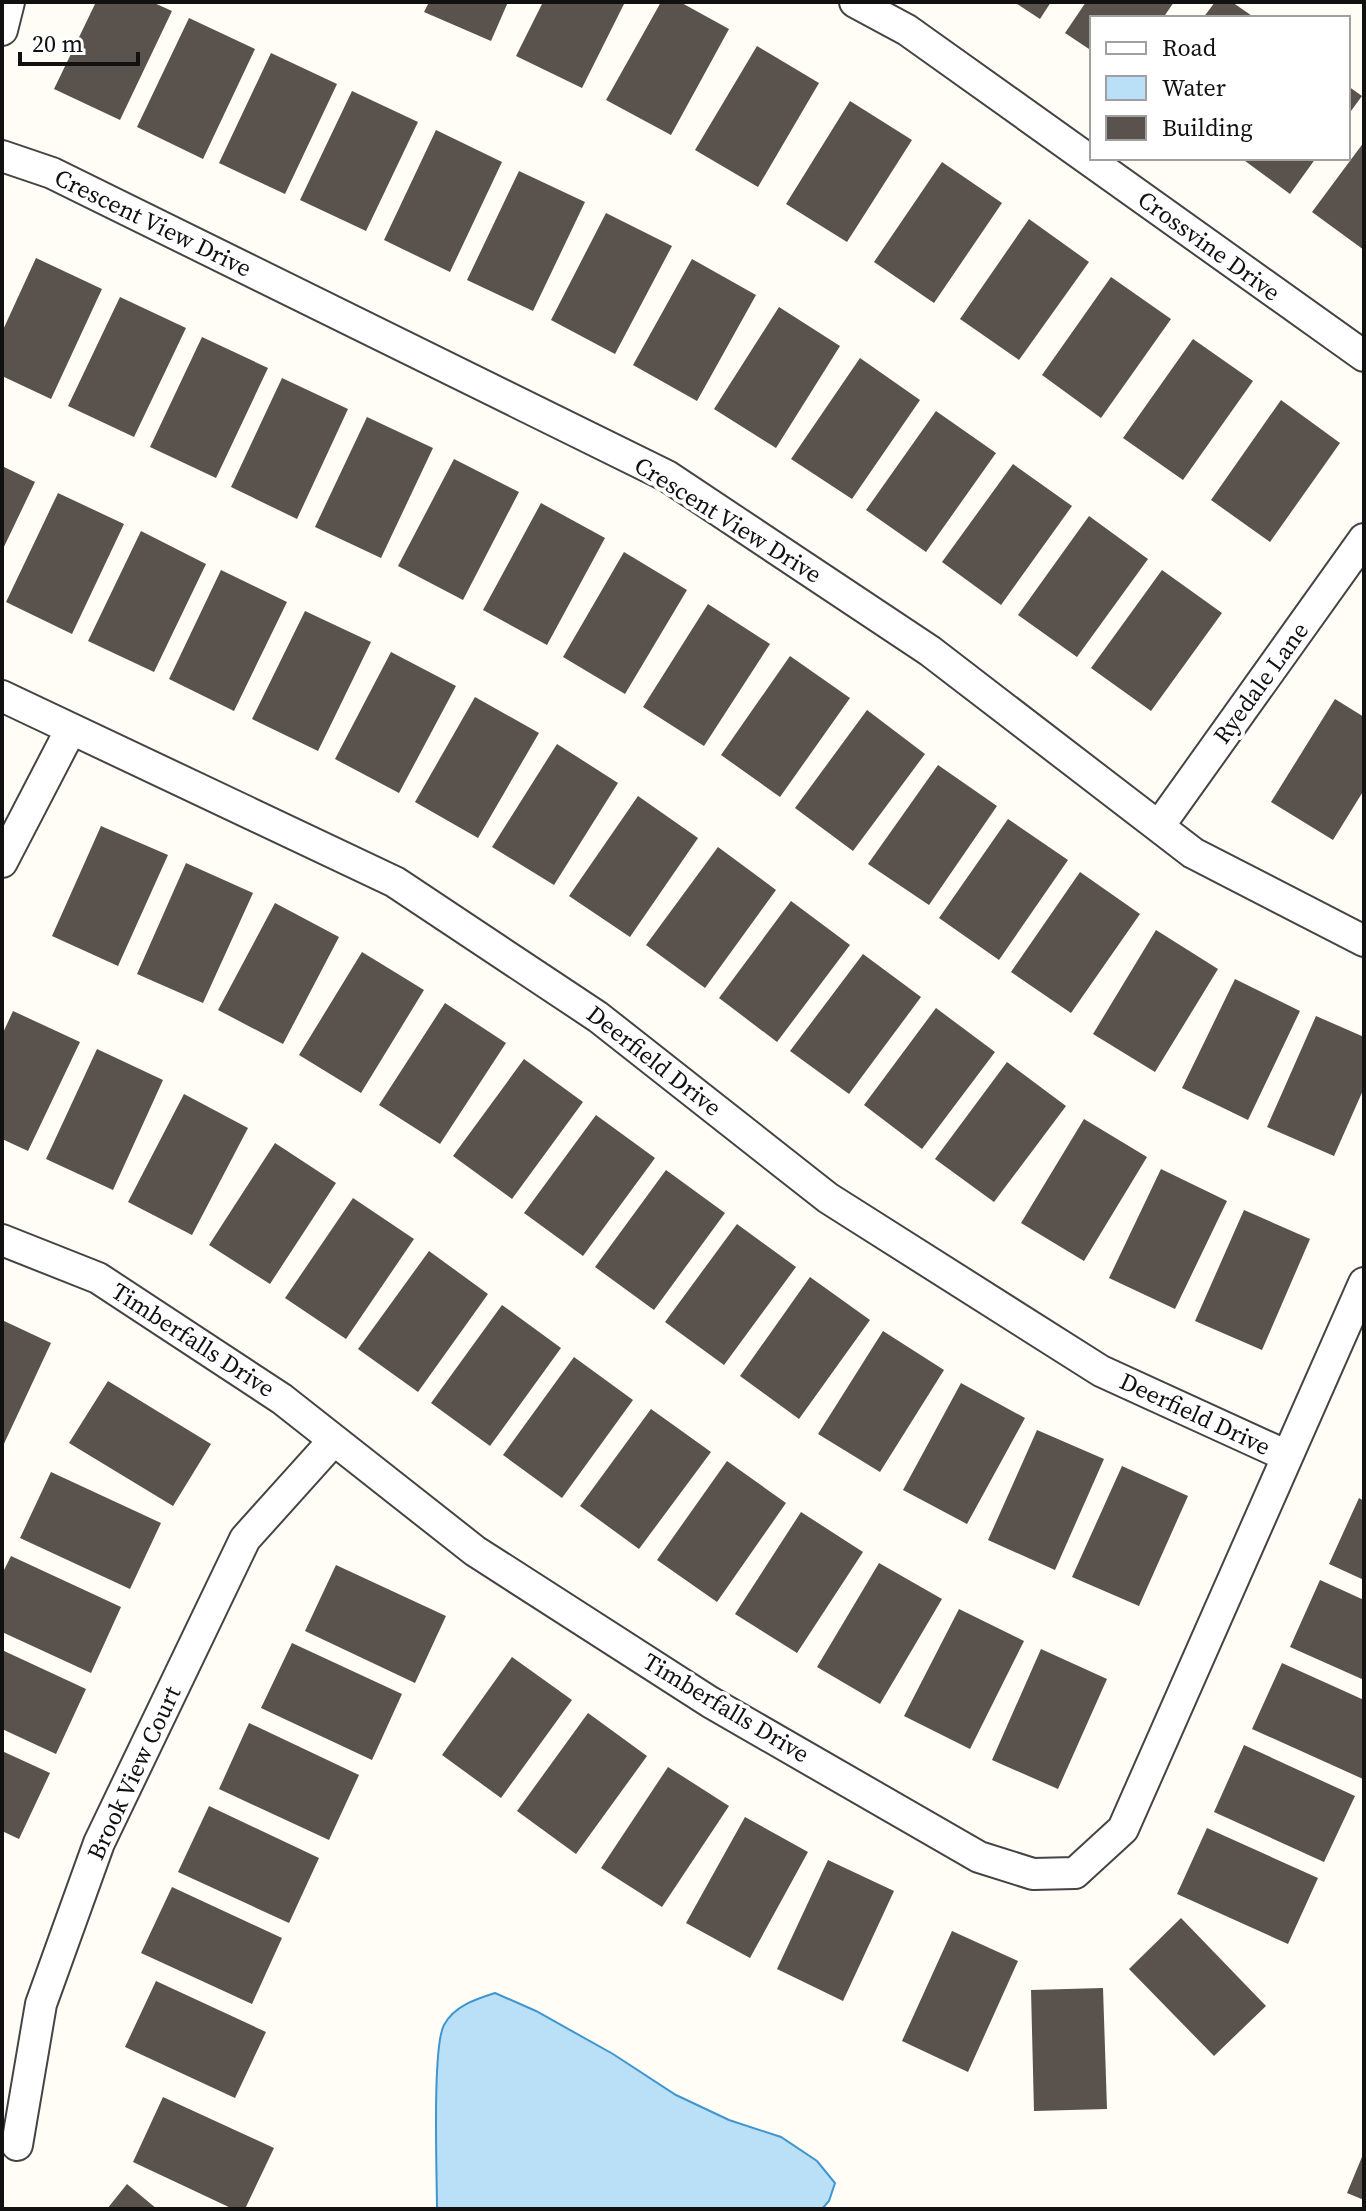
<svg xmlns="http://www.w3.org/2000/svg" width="1366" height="2211" font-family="'Source Serif 4',serif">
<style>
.water{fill:#b9e0f7;stroke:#3f96cf;stroke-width:2}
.building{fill:#5a524d}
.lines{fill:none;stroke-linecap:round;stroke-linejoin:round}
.street-casing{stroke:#444;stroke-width:34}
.street{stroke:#fff;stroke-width:30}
.labels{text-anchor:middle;stroke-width:8;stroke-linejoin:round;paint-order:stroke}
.street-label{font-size:24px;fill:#111;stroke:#fff}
</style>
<rect width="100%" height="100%" fill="#fffdf5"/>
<path class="water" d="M495 1993 536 2011 613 2054 676 2095 729 2120 781 2137 817 2161 835 2183 829 2201 822 2209H437C437 2176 432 2047 444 2025 454 2006 476 1999 495 1993Z"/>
<path class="building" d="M96 2H152L172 11 120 120 54 89Z
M429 2H508L491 41 424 12Z
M543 2H625L582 88 516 56Z
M661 2H680L729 29 671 135 606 100Z
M1014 2H1051L1040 19Z
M1086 2H1174L1163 18H1092V51L1065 33Z
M1215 2H1232L1255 18H1203Z
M189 18 255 49 203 159 137 127Z
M757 46 819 83 758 187 695 150Z
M271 53 337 84 285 194 219 163Z
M1348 86 1362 96 1348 115Z
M352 91 418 122 366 231 300 200Z
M850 101 912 140 847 242 786 204Z
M436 130 502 162 450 272 384 240Z
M1364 142V250L1312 212Z
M1241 158H1316L1290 194Z
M942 162 1002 203 934 303 874 262Z
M519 171 585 202 533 311 467 280Z
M606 213 672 246 615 354 551 320Z
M1029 219 1089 262 1019 360 960 319Z
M36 258 102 289 51 399 2 376V332Z
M692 259 756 295 697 401 633 365Z
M1111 277 1171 319 1101 418 1042 375Z
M120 297 186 328 134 437 68 406Z
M779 307 840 346 776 448 714 409Z
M202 337 268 368 216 478 150 447Z
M1193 339 1253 381 1183 480 1123 438Z
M860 358 920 400 852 499 791 459Z
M282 378 348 409 297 519 231 487Z
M1281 400 1340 443 1270 542 1211 500Z
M936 411 996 453 926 552 866 510Z
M367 417 433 448 381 558 315 527Z
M454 459 519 492 463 600 398 566Z
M1013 464 1072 506 1001 605 942 562Z
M2 466 35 482 2 551Z
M58 493 124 524 72 634 6 602Z
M541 503 605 538 547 645 483 610Z
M1089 516 1148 559 1077 657 1018 615Z
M141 531 206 564 154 672 88 641Z
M624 552 687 590 625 694 563 657Z
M221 570 287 602 234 711 169 679Z
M1162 570 1222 613 1151 711 1091 668Z
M708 604 770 644 704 746 643 707Z
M305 611 371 642 318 751 252 719Z
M391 652 456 686 399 793 335 759Z
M790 656 850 698 780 797 721 755Z
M475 697 539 733 478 838 415 802Z
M1335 699 1364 717V790L1333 840 1271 802Z
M867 710 925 754 853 851 795 808Z
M557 744 618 783 554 885 492 847Z
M938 765 997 806 929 905 868 864Z
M638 796 698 838 630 937 569 896Z
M1008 819 1068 860 999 960 939 918Z
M101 826 168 855 118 966 52 936Z
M718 847 776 890 705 988 646 945Z
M186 863 253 893 203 1003 137 974Z
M1080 872 1140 914 1071 1013 1011 972Z
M791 901 850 945 777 1042 719 998Z
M275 903 339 937 283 1044 218 1010Z
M1156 930 1218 969 1155 1072 1093 1034Z
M362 952 424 990 361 1093 299 1055Z
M863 954 921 997 849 1094 790 1051Z
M1235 979 1300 1011 1248 1120 1182 1088Z
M445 1003 506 1043 440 1144 379 1105Z
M936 1008 995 1052 922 1149 864 1105Z
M13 1011 80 1042 28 1151 2 1139V1035Z
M1316 1016 1364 1037V1088L1334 1156 1267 1127Z
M97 1049 163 1080 113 1190 46 1159Z
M524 1059 583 1102 512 1199 453 1156Z
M1007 1062 1066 1106 994 1202 935 1159Z
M184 1094 248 1128 192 1235 128 1202Z
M596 1115 655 1158 583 1256 524 1213Z
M1084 1119 1147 1157 1084 1261 1021 1223Z
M275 1143 336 1183 270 1284 209 1245Z
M1161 1169 1227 1201 1175 1309 1109 1278Z
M666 1170 725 1213 654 1310 595 1267Z
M353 1198 414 1239 346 1339 285 1298Z
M1244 1210 1310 1239 1262 1350 1195 1321Z
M737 1224 796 1267 724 1365 665 1322Z
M429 1251 488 1294 418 1392 358 1349Z
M810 1277 870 1320 799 1419 740 1376Z
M502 1305 561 1348 490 1446 431 1403Z
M2 1320 51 1343 2 1448Z
M883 1331 944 1370 880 1472 818 1434Z
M574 1357 633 1400 562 1498 503 1455Z
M108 1381 211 1444 173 1506 69 1443Z
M961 1383 1025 1418 967 1524 903 1490Z
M651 1409 711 1452 639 1549 580 1506Z
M1037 1430 1104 1459 1055 1570 988 1540Z
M727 1461 786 1503 717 1602 657 1560Z
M1122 1466 1188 1496 1139 1606 1072 1577Z
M51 1472 161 1523 130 1589 20 1538Z
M1359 1498 1364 1501V1580L1329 1564Z
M801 1512 863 1552 797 1653 735 1614Z
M11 1556 121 1607 91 1673 2 1632V1574Z
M879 1563 942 1599 880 1704 817 1667Z
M336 1565 446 1616 415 1683 305 1631Z
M1320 1580 1364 1600V1680L1290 1647Z
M959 1609 1024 1641 970 1749 904 1716Z
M292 1643 402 1694 372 1760 261 1708Z
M1041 1649 1107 1679 1058 1789 992 1760Z
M2 1650 86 1689 56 1754 2 1729Z
M512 1657 572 1700 501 1798 442 1755Z
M1282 1663 1364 1700 1363 1779 1252 1729Z
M588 1713 647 1756 576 1854 517 1811Z
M249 1723 359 1775 329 1840 219 1789Z
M1244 1745 1355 1796 1324 1862 1214 1812Z
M2 1751 50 1773 19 1839 2 1831Z
M668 1767 729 1806 662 1907 601 1868Z
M209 1806 319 1858 289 1923 178 1872Z
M745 1817 808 1852 750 1958 686 1923Z
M1207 1828 1318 1878 1288 1944 1177 1894Z
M828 1860 894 1891 843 2001 777 1969Z
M172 1887 282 1938 252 2004 141 1953Z
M1181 1918 1266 2006 1214 2056 1129 1969Z
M952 1931 1018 1961 968 2072 902 2041Z
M156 1981 266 2032 235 2098 125 2047Z
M1103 1988 1107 2109 1034 2111 1031 1990Z
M163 2097 274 2148 245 2209H233L133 2162Z
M1364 2152V2200L1347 2193Z
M127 2184 157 2209H107Z"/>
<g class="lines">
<defs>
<path id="street" d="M855 2 907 30 1364 356
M2 30 9 2
M2 156 52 173 667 476 930 651 1193 853 1364 941
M2 696 395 882 598 1017 828 1198 1101 1371 1287 1456
M1159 826 1364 539
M2 862 71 729
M2 1240 98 1278 282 1399 475 1551 710 1702 979 1857 1033 1874 1075 1873 1123 1829 1364 1283
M17 2145 41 2004 99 1843 245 1539 334 1440"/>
</defs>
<use href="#street" class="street-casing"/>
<use href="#street" class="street"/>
</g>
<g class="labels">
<g class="street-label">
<text transform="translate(153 223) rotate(26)" y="8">Crescent View Drive</text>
<text transform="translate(1209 246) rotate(36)" y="8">Crossvine Drive</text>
<text transform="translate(728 520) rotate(32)" y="8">Crescent View Drive</text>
<text transform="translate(1261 683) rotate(-54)" y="8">Ryedale Lane</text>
<text transform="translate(654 1061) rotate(38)" y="8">Deerfield Drive</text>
<text transform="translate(193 1340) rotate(33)" y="8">Timberfalls Drive</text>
<text transform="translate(1195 1414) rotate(25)" y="8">Deerfield Drive</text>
<text transform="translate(726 1708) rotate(31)" y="8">Timberfalls Drive</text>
<text transform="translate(134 1773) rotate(-65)" y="8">Brook View Court</text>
</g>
</g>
<rect width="1366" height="2211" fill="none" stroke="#111111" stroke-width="8"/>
<rect x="1090" y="16" width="260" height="144" fill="#ffffff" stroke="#a0a0a0" stroke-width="2"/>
<rect x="1106" y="42" width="40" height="12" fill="#ffffff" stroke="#a0a0a0" stroke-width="2"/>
<text x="1162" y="56" font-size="24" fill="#111111">Road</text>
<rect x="1106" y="76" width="40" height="24" fill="#b9e0f7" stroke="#a0a0a0" stroke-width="2"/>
<text x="1162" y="96" font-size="24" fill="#111111">Water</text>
<rect x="1106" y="116" width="40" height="24" fill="#5a524d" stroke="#a0a0a0" stroke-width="2"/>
<text x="1162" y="136" font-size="24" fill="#111111">Building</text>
<path d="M20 52v12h118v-12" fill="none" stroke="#111111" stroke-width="4"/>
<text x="32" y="52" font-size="24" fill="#111111" stroke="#ffffff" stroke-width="6" paint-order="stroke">20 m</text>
</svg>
